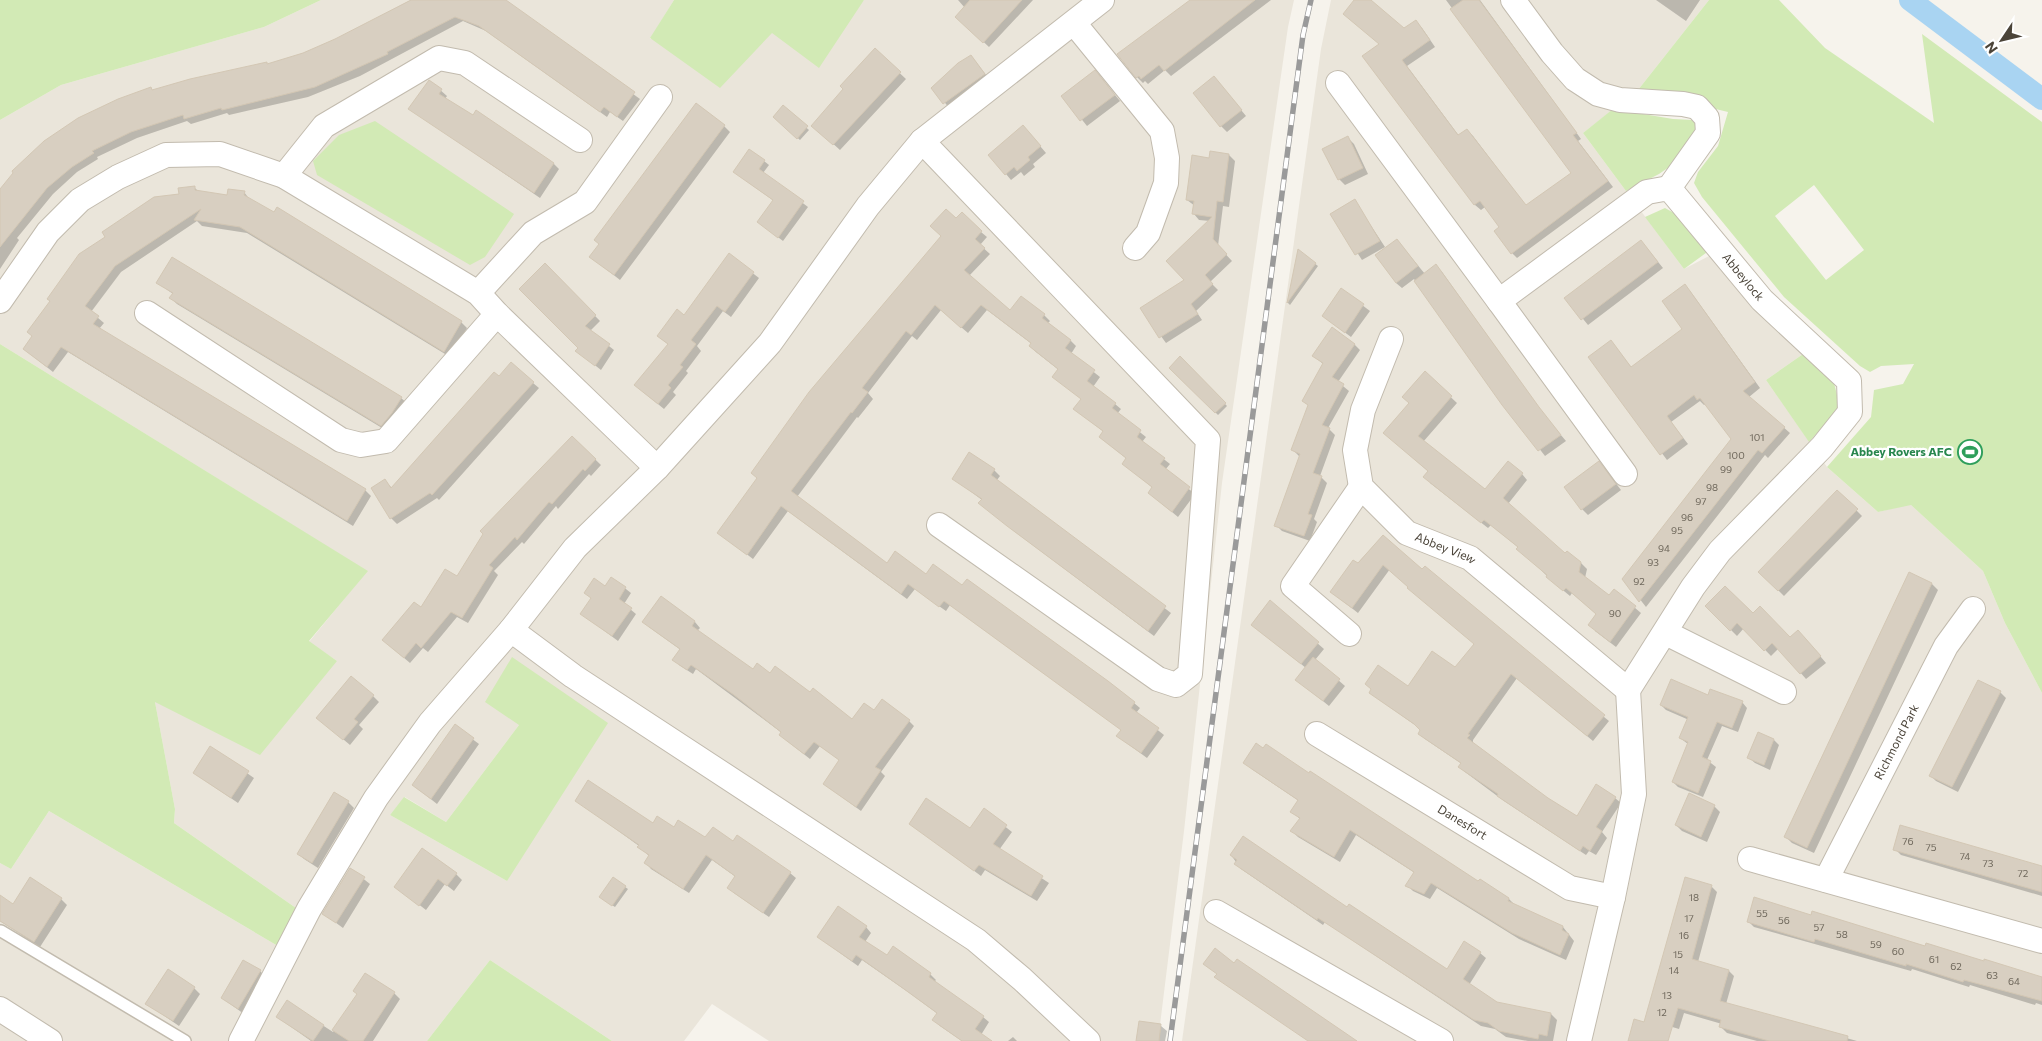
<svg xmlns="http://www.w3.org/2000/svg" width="2042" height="1041" font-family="Commissioner,sans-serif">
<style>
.residential{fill:#eae5da;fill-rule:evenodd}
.green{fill:#d2eab5;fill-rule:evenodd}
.shadow{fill:#0003}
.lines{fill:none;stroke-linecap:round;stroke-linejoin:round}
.canal{stroke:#a9d4f2;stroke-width:22}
.building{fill:#d8cfc1;stroke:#d3c7b4}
.service-casing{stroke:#c2bbae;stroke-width:14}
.minor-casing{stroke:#c2bbae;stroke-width:26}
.service{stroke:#fff;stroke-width:11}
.minor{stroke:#fff;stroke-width:24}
.rail-casing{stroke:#9a9a9a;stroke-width:5.5}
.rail{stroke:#fff;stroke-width:4;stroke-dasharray:11;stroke-linecap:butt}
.labels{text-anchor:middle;stroke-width:4.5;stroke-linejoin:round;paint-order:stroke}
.number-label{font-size:10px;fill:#6e675b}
.street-label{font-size:12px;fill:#4b4439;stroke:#fff}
.leisure-label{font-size:12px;font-weight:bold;fill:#27864d;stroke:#fff;text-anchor:end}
</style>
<rect width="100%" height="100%" fill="#f6f3ec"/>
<path class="residential" d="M321 0H674L650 39 772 33 860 4 864 0H1294L1288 27 1222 483 1184 831 1158 1041H769L712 1004 684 1041H612L490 960 427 1041H0V863L11 869 49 811 283 949 296 908 174 823 175 809 155 702 337 661 309 642 367 571 0 344V120L61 85 264 27ZM519 725 507 881 390 815 405 797 446 822Z
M1331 0H1709L1638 90 1583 133 1684 269 1711 255 1806 352 1766 380 1827 467 1878 512 1910 504 1983 571 2005 623 2042 693V1041H1182L1321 49Z"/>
<path class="green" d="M0 0H321L264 27 61 85 0 120Z
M674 0H864L819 68 772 33 720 88 650 38Z
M1709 0H1779L1825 48 1934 123 1922 34 2042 122V693L2005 623 1983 571 1911 505 1878 512 1827 467 1871 417 1874 390 1903 384 1914 364 1881 366 1870 372 1860 366 1784 297 1702 197 1694 183 1698 172 1718 146 1728 112 1638 90ZM1814 185 1864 250 1826 280 1775 216Z
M1613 109 1673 119 1693 120 1700 128 1682 158 1659 174 1626 191 1583 133Z
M375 121 514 214 485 257 470 265 317 175 313 161 339 135Z
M1665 208 1681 217 1710 250 1684 269 1645 217Z
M0 344 368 571 309 641 337 661 260 755 155 702 175 809 174 823 296 908 283 949 49 811 11 869 0 863Z
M1806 352 1834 383 1840 407 1809 442 1766 380Z
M512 657 608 723 507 881 390 815 404 797 446 822 519 725 485 702Z
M490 960 612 1041H427Z"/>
<path class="shadow" d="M411 0H504L640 99 623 121 610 112 607 117 486 31 463 21 360 76 308 97 229 115 227 113 191 124 187 121 137 138 97 157 98 159 77 172 53 194 17 238 19 240 0 269V191L153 91 268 66 304 54 380 19 379 17Z
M958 0H1033L989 47 957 17 965 8Z
M1192 0H1271L1171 76 1165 70 1148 84 1145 81 1143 83 1137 77Z
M1356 0H1368L1404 30 1416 22 1422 28 1435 47 1407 66 1459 136 1467 130 1473 136 1526 206 1573 173 1446 0H1480L1581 139 1578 141 1613 187 1517 258 1512 253 1501 228 1485 207 1481 210 1475 205 1364 57 1380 44Z
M1656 0H1700L1686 21Z
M875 50 906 79 840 150 819 131Z
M971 56 990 80 950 109 933 88Z
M1214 77 1246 116 1227 132 1221 126Z
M1101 78 1120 101 1087 126 1063 96Z
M430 81 447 96 445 99 553 163 559 169 540 198 410 109Z
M783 107 809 130 800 140 774 117Z
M724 126 730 132 620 280 597 262Z
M1029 133 1046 153 1033 164 1035 167 1024 176 1021 172 1011 180 1006 174Z
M1348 138 1354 144 1368 174 1345 185 1339 179Z
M1229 155 1235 161 1229 207 1223 206 1218 246 1232 261 1210 282 1218 290 1196 311 1202 320 1166 343 1141 309 1186 280 1210 221 1199 220 1194 214 1195 206 1187 200 1210 159Z
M764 161 769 165 763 173 808 207 783 241 758 222 774 201 734 172Z
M194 187 199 192 228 196 244 192 250 200 461 322 467 328 450 357 247 233 202 226 197 221 121 272 91 312 104 323 99 329 365 490 371 496 353 526 68 352 53 372 24 349 107 237 103 232 154 198 180 195Z
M1354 200 1385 247 1362 260 1332 214Z
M956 220 981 232 987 237 980 245 990 254 969 276 1010 312 1044 315 1050 321 1048 323 1071 341 1076 346 1071 354 1100 377 1093 387 1115 404 1121 409 1117 414 1146 437 1142 442 1170 464 1165 470 1195 494 1178 517 1149 493 1153 488 1124 464 1127 459 1100 437 1104 432 1075 409 1082 399 1054 377 1059 370 1036 352 1030 346 1032 344 987 310 968 333 941 310 917 340 912 336 868 393 873 399 858 418 857 417 797 497 887 564 926 576 1134 703 1140 708 1136 713 1164 735 1147 758 1124 741 1122 730 950 605 946 611 915 589 907 599 788 511 753 559 719 533Z
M1397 240 1425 274 1436 266 1442 272 1544 415 1566 441 1545 456 1482 375 1414 279 1402 288 1396 283Z
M1646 247 1663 268 1588 325 1566 298Z
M1298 251 1318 266 1290 305 1288 303Z
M729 255 759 278 731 317 723 311 697 346 701 351 686 371 688 373 673 392 676 395 664 409 642 391 669 345 658 336 685 317Z
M545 265 600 321 590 331 614 350 601 370 577 351 579 348Z
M158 283 401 398 407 403 387 431 177 304 171 298 173 294Z
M1342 290 1370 311 1351 337 1323 316Z
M1690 291 1760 388 1749 397 1790 433 1768 458 1765 455 1646 607 1624 579 1732 439 1706 404 1704 405 1700 401 1671 422 1688 444 1667 460 1590 357 1611 342 1632 368 1684 329Z
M1354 344 1360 350 1338 382 1349 391 1328 428 1335 435 1320 476 1327 483 1314 519 1317 522 1310 541 1282 531 1276 525 1300 457 1293 450 1309 406 1304 401 1323 364 1314 356Z
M1180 358 1227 406 1218 415 1171 368Z
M1425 373 1457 403 1423 442 1485 491 1522 474 1527 480 1508 504 1565 555 1581 563 1587 569 1585 578 1609 597 1614 590 1641 613 1616 647 1595 631 1598 615 1572 593 1570 596 1553 582 1519 548 1491 525 1488 528 1430 483 1429 472 1391 438Z
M499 378 533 383 539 388 439 500 437 498 397 524 391 518 385 481 392 488Z
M572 437 601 465 591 476 589 474 558 509 556 506 524 544 522 542 494 571 498 575 468 623 457 617 428 652 423 648 410 663 390 646 421 609 458 578Z
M1605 469 1621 490 1588 515 1582 509Z
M994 470 1000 476 997 480 1171 613 1154 636 1014 531 982 500 953 478Z
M1837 491 1862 516 1784 596 1760 572Z
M1383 536 1422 571 1609 721 1593 741 1517 678 1473 740V744L1548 799 1577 817 1615 798 1621 803 1602 832 1607 838 1596 855 1589 851 1586 855 1504 801 1465 772 1460 767 1462 764 1425 739 1419 734 1422 730 1370 693 1408 687 1455 669 1475 644 1390 569 1358 613 1331 592Z
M1910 574 1932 584 1938 590 1814 853 1792 843 1786 837Z
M612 578 631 593 624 604 636 614 618 641 582 614Z
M661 598 695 622 700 628 697 631 753 671 770 675 810 693 852 720 875 712 909 721 914 726 881 772 885 776 861 811 824 784 840 760 820 746 810 759 786 740 782 733 696 669 693 674 679 665 681 650 649 627Z
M1270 602 1324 649 1315 660 1345 686 1329 706 1303 685 1306 668 1252 625Z
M1707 606 1753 615 1790 638 1804 637 1826 663 1806 679 1779 648 1771 656 1744 628 1737 636Z
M2000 692 2006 698 1958 792 1936 781 1930 775Z
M373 696 379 702 359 725 363 729 350 745 324 723Z
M1708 697 1742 702 1747 708 1738 732 1722 726 1707 760 1716 767 1703 797 1678 787 1673 782 1688 744 1680 738 1689 720 1666 710 1661 705Z
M455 726 479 744 437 804 413 785Z
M1774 740 1779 745 1770 770 1755 763 1749 758Z
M211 748 254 778 238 803 194 773Z
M1250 768 1478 883 1509 899 1515 905 1563 927 1574 941 1566 960 1519 939 1437 888 1430 899 1413 891 1407 885 1415 873 1356 835 1340 862 1298 837 1292 831 1300 819 1292 812 1299 801Z
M576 800 653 825 674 829 706 839 733 842 790 873 796 878 769 917 734 893 736 877 712 860 689 893 651 869 646 863 650 857 639 846Z
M348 802 354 808 318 868 304 859 298 853Z
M1714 806 1720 812 1707 842 1682 831 1676 825Z
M984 810 1012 832 999 850 1049 883 1037 901 985 870 981 876 911 824 970 830Z
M1895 849 2042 868V896L1901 855Z
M1231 855 1347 909 1447 971 1480 953 1486 958 1469 985 1496 1003 1551 1014 1557 1020 1553 1041H1528L1506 1037 1495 1029 1481 1026 1325 922 1323 925 1241 869Z
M351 869 370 884 343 928 324 914Z
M456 874 462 880 454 891 445 884 426 910 395 886Z
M1711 886 1717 892 1698 962 1729 971 1734 976 1726 1004 1857 1041H1757L1727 1033 1721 1027 1722 1024 1684 1013 1679 1029 1669 1026 1664 1041H1629L1645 1023Z
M625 887 628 889 615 907 603 899Z
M61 899 67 905 40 947 0 921V908Z
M1812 916 2041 978 2042 976V1005L2036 1003 2035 1005 1970 985 1969 987 1912 969 1911 971 1754 927 1748 921Z
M866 927 871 933 865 942 887 957 930 974 936 980 934 982 983 1017 989 1022 981 1035 986 1041H962L940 1026 934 1020 938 1014 911 994 862 960 858 966 818 937Z
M260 971 266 977 244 1014 222 998Z
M194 988 200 994 179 1026 147 1004Z
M394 993 400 999 373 1041H311L277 1017 287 1002 333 1032 358 994Z
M1161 1026 1167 1031 1165 1041H1138Z
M1013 1037 1017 1041H1008Z"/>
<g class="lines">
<path class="canal" d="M1910 0 2042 99"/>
</g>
<path class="building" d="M411 0H506L635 92 617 117 604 107 600 112 479 26 455 17 387 52 388 54 315 87 222 110 221 108 184 119 183 115 131 132 92 151 94 153 72 167 47 188 0 247V189L13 173 12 171 44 141 78 118 118 99 151 87 152 90 190 79 267 62V64L303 53 335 39Z
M970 0H1022L983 43 955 17Z
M1190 0H1255L1164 71 1159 65 1141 79 1139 76 1136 78 1117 54Z
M1354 0H1371L1404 28 1416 20 1430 40 1402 60 1458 135 1467 129 1526 205 1571 173 1450 9 1463 0H1479L1577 133 1573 135 1608 181 1511 254 1494 231 1499 227 1480 201 1474 205 1362 56 1379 44 1343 14Z
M875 48 901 72 833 145 811 126 843 89 840 86Z
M971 55 985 74 943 104 931 88 958 63Z
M1095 70 1115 95 1080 121 1061 96Z
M1214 76 1242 110 1220 127 1193 93Z
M429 80 442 89 439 94 473 115 476 110 554 163 534 193 408 109Z
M696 103 725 125 614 275 589 257 599 244 594 240Z
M783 105 808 126 797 139 773 117Z
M1023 125 1041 146 1028 157 1030 160 1017 171 1014 167 1005 175 988 155Z
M1348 136 1363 168 1338 180 1322 149Z
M749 149 765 160 759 169 804 201 778 238 757 222 773 200 733 172Z
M1210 151 1229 154 1223 202 1217 201 1213 239 1227 254 1205 275 1213 284 1191 304 1198 314 1159 338 1140 308 1184 280 1166 261 1212 217 1192 214 1194 201 1186 200 1192 155 1209 158Z
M195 186V190L227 195 228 189 245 191 244 195 274 212 277 207 462 321 444 352 240 227 194 220 201 209 115 266 85 306 99 316 93 324 366 489 347 521 61 347 47 367 23 349 32 336 27 332 50 301 47 299 79 254 105 237 102 232 154 197 179 194 178 188Z
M1355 199 1380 241 1355 255 1330 214Z
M946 209 956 218 962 212 982 231 975 239 985 248 964 270 1010 310 1021 296 1045 314 1042 318 1071 340 1065 348 1095 370 1087 381 1116 403 1112 408 1141 430 1137 437 1165 458 1160 464 1190 487 1172 512 1148 493 1152 487 1122 464 1126 458 1099 437 1103 431 1073 409 1081 399 1052 377 1058 369 1029 346 1031 343 981 305 961 328 935 305 911 335 906 331 862 388 868 392 852 413 851 412 791 491 887 563 895 551 926 574 933 564 962 585 967 579 1108 681 1135 702 1131 708 1159 728 1141 753 1116 736 1121 730 944 601 939 607 908 584 901 594 781 506 747 555 717 533 757 478 751 473 809 392 941 236 930 226Z
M1397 239 1418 266 1396 283 1375 255Z
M1641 240 1658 262 1581 320 1564 298Z
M1298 249 1316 263 1287 303Z
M729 253 754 272 725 312 717 306 691 340 696 344 680 365 683 367 668 385 671 388 658 404 634 385 668 344 657 336 677 309 684 315Z
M172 257 402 397 392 413 381 426 169 298 173 293 156 283Z
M545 263 596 315 585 326 610 344 595 366 575 351 578 348 519 289Z
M1436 264 1539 407 1561 435 1538 451 1502 405 1414 281Z
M1685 284 1755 382 1743 391 1785 427 1762 453 1758 450 1639 602 1622 579 1731 439 1700 398 1697 400 1694 395 1667 416 1683 438 1660 455 1588 357 1611 340 1631 367 1682 329 1662 301Z
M1341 288 1364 304 1345 333 1322 316Z
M1332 327 1355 344 1332 377 1344 384 1322 425 1330 428 1313 473 1322 476 1308 514 1312 515 1304 536 1274 526 1300 454 1291 450 1308 405 1302 401 1323 363 1312 356Z
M1180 356 1226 403 1215 413 1169 368Z
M511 362 534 382 432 495 430 493 390 519 371 488 385 479 391 488 494 372 499 376Z
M1425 371 1452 396 1418 436 1485 489 1508 461 1523 473 1503 498 1565 553 1567 551 1581 562 1579 572 1609 595 1614 589 1636 606 1610 642 1588 625 1596 614 1566 588 1563 591 1546 577 1547 575 1516 549 1518 547 1484 520 1481 523 1423 477 1428 471 1383 433 1409 403 1402 397Z
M572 436 596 459 585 471 583 469 552 504 549 502 517 540 515 537 489 565 493 568 462 618 451 612 421 648 416 643 404 658 382 640 414 602 421 607 445 569 457 576 483 534 480 531Z
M969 452 995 469 991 475 1166 606 1148 631 1007 526 978 503 982 499 952 479Z
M1599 461 1616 484 1581 510 1564 487Z
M1837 490 1858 509 1778 591 1758 572Z
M1383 535 1422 569 1425 566 1605 715 1587 736 1511 674 1468 734 1470 735 1467 738 1548 798 1577 816 1596 784 1616 797 1596 827 1602 831 1590 851 1583 846 1580 851 1497 796 1498 794 1458 767 1461 763 1418 734 1420 730 1414 724 1369 693 1371 689 1365 684 1378 665 1408 686 1432 651 1455 667 1474 644 1407 588 1408 587 1383 565 1352 608 1330 592 1353 560 1358 563Z
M1909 572 1932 583 1807 848 1784 837Z
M611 577 626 587 619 599 632 608 612 636 580 614 591 598 584 593 594 578 605 586Z
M1725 586 1753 613 1760 606 1790 637 1798 630 1821 656 1800 674 1772 643 1764 651 1737 623 1730 631 1705 606Z
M661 596 695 621 692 626 753 669 757 663 770 673 775 666 810 692 813 688 852 719 864 703 874 710 882 699 910 720 875 767 881 770 856 807 823 784 839 760 814 742 804 754 779 735 781 732 734 695 691 665 687 670 672 660 680 649 642 622Z
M1270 600 1319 642 1301 664 1251 625Z
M1313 657 1340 679 1323 701 1295 680Z
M351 676 374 695 354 719 358 722 343 740 316 718Z
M1671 679 1708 695 1710 689 1743 701 1732 728 1717 722 1702 757 1711 761 1698 793 1672 782 1688 742 1679 738 1688 717 1660 705Z
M1978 680 2001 691 1952 787 1929 776Z
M455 724 474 738 431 799 412 785Z
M1758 732 1774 739 1764 765 1747 758Z
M1256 743 1263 748 1266 744 1309 773 1310 771 1478 881 1480 879 1509 898 1508 901 1563 926 1562 930 1569 934 1560 955 1512 933 1431 883 1424 894 1405 886 1414 872 1350 830 1334 857 1290 831 1300 818 1290 812 1298 800 1243 763Z
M210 746 249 771 231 798 193 773Z
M588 780 653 823 657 816 674 827 678 820 705 837 713 827 733 841 737 835 791 872 763 913 727 888 735 876 706 855 683 889 644 863 649 855 637 847 639 845 575 801Z
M334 792 349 801 312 863 297 854Z
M1689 793 1715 805 1701 837 1675 825Z
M926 798 970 828 984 808 1007 825 993 844 1043 876 1031 896 979 865 974 871 909 824Z
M1900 825 2042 866V892L1893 850Z
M1243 836 1347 907 1349 904 1447 969 1464 941 1481 952 1463 979 1497 1002 1551 1013 1547 1036 1539 1034 1538 1039 1499 1031 1488 1023 1474 1020 1318 918 1317 920 1234 864 1237 860 1230 855Z
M422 848 457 873 447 886 438 879 419 906 394 887Z
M350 868 365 877 336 923 322 914Z
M30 877 62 898 34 942 0 921V895L13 904Z
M613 877 626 886 612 906 599 897Z
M1685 877 1712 885 1692 959 1729 970 1720 1001 1848 1036 1847 1041H1769L1719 1027 1721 1020 1678 1008 1668 1041H1628L1634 1019 1644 1022Z
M1754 897 1811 915 1812 911 1925 946 1926 943 1984 961V959L2042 977V1001L1964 980 1963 982 1906 964V966L1815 939 1814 942 1747 922Z
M838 906 867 926 859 937 887 955 893 946 931 973 929 977 984 1016 975 1029 992 1041H962L932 1020 937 1013 904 989 856 955 852 961 817 937Z
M1215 948 1234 963 1237 959 1357 1041H1308L1214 977 1217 974 1203 964Z
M243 960 261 970 238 1009 221 998Z
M168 969 195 987 173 1021 145 1004Z
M365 973 395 992 363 1041H349L332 1030 357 994 353 991Z
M287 1000 324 1025 313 1041 276 1017Z
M1139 1021 1161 1024 1159 1041H1136Z"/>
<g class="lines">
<defs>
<path id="service" d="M1 931 185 1041"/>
<g id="minor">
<path d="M1513 0 1552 53 1575 79 1598 94 1620 100 1683 104 1697 107 1707 118 1708 133 1669 188"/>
<path d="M1074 23 1162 131 1167 158 1166 183 1148 233 1135 248"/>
<path d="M1338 83 1499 301"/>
<path d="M922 141 1208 440 1190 674 1176 685 1158 679 939 525"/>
<path d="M284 176 324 126 439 58 465 63 580 140"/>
<path d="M478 293 533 233 585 202 660 97"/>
<path d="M0 301 48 232 80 200 118 177 166 155 220 154 284 176 478 293 497 314 657 468"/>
<path d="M147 313 341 440 361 445 386 441 497 314"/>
<path id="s1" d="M1391 339 1363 410 1355 450 1361 487 1407 533 1470 558 1628 690"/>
<path id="s2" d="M1625 474 1499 301 1647 192 1669 188 1762 300 1849 381 1850 412 1822 447 1720 551 1693 587 1628 690"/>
<path d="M511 630 573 676 976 940 1022 979 1088 1041"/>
<path d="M1666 633 1784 692"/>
<path d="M1349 634 1293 586 1361 487"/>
<path id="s3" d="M1317 734 1570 888 1613 897"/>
<path d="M1750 859 2042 941"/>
<path id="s4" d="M1826 880 1946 646 1973 609"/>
<path d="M1216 912 1441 1041"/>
<path d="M0 1009 50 1041"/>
<path d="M241 1041 309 909 376 798 430 723 511 630 575 548 657 468 770 343 868 206 922 141 1102 0"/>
<path d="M1579 1041 1613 897 1634 794 1628 690"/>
</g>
</defs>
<use href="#service" class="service-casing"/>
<use href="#minor" class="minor-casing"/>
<use href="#service" class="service"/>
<use href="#minor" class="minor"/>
<defs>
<path id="rail" d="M1170 1041 1303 35 1311 0"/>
</defs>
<use href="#rail" class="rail-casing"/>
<use href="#rail" class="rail"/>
</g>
<defs>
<symbol id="stadium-ring" viewBox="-11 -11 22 22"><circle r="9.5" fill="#fff" stroke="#2e9e5b" stroke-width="1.5"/><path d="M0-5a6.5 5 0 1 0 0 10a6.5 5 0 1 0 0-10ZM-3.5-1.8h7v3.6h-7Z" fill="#2e9e5b"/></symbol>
</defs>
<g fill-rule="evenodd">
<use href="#stadium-ring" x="1956" y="438" width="28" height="28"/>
</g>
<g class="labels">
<g class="number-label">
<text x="1757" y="441">101</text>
<text x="1736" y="459">100</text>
<text x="1726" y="473">99</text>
<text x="1712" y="491">98</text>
<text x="1701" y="505">97</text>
<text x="1687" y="521">96</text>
<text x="1677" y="534">95</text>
<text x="1664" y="552">94</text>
<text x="1653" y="566">93</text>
<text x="1639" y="585">92</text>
<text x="1615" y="617">90</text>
<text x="1908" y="845">76</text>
<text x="1931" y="851">75</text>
<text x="1965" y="860">74</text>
<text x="1988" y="867">73</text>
<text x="2023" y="877">72</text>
<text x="1694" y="901">18</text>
<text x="1762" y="917">55</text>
<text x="1689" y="922">17</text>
<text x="1784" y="924">56</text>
<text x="1819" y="931">57</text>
<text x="1842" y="938">58</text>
<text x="1684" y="939">16</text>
<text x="1876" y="948">59</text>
<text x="1898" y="955">60</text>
<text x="1678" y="958">15</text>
<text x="1934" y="963">61</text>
<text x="1956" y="970">62</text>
<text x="1674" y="974">14</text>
<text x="1992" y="979">63</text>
<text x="2014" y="985">64</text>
<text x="1667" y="999">13</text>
<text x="1662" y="1016">12</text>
</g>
<g class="street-label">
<text dy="4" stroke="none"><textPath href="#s2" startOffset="536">Abbeylock</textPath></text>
<text dy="4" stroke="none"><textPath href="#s1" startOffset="261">Abbey View</textPath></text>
<text dy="4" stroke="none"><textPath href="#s4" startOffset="155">Richmond Park</textPath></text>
<text dy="4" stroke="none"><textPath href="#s3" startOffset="170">Danesfort</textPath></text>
</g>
<g class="leisure-label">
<text x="1952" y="456">Abbey Rovers AFC</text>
</g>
</g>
<g transform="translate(2002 40) rotate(235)" stroke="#ffffff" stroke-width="4" paint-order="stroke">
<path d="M0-4L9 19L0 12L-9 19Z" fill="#4b4439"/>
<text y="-8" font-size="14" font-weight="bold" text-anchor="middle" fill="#4b4439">N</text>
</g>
</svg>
